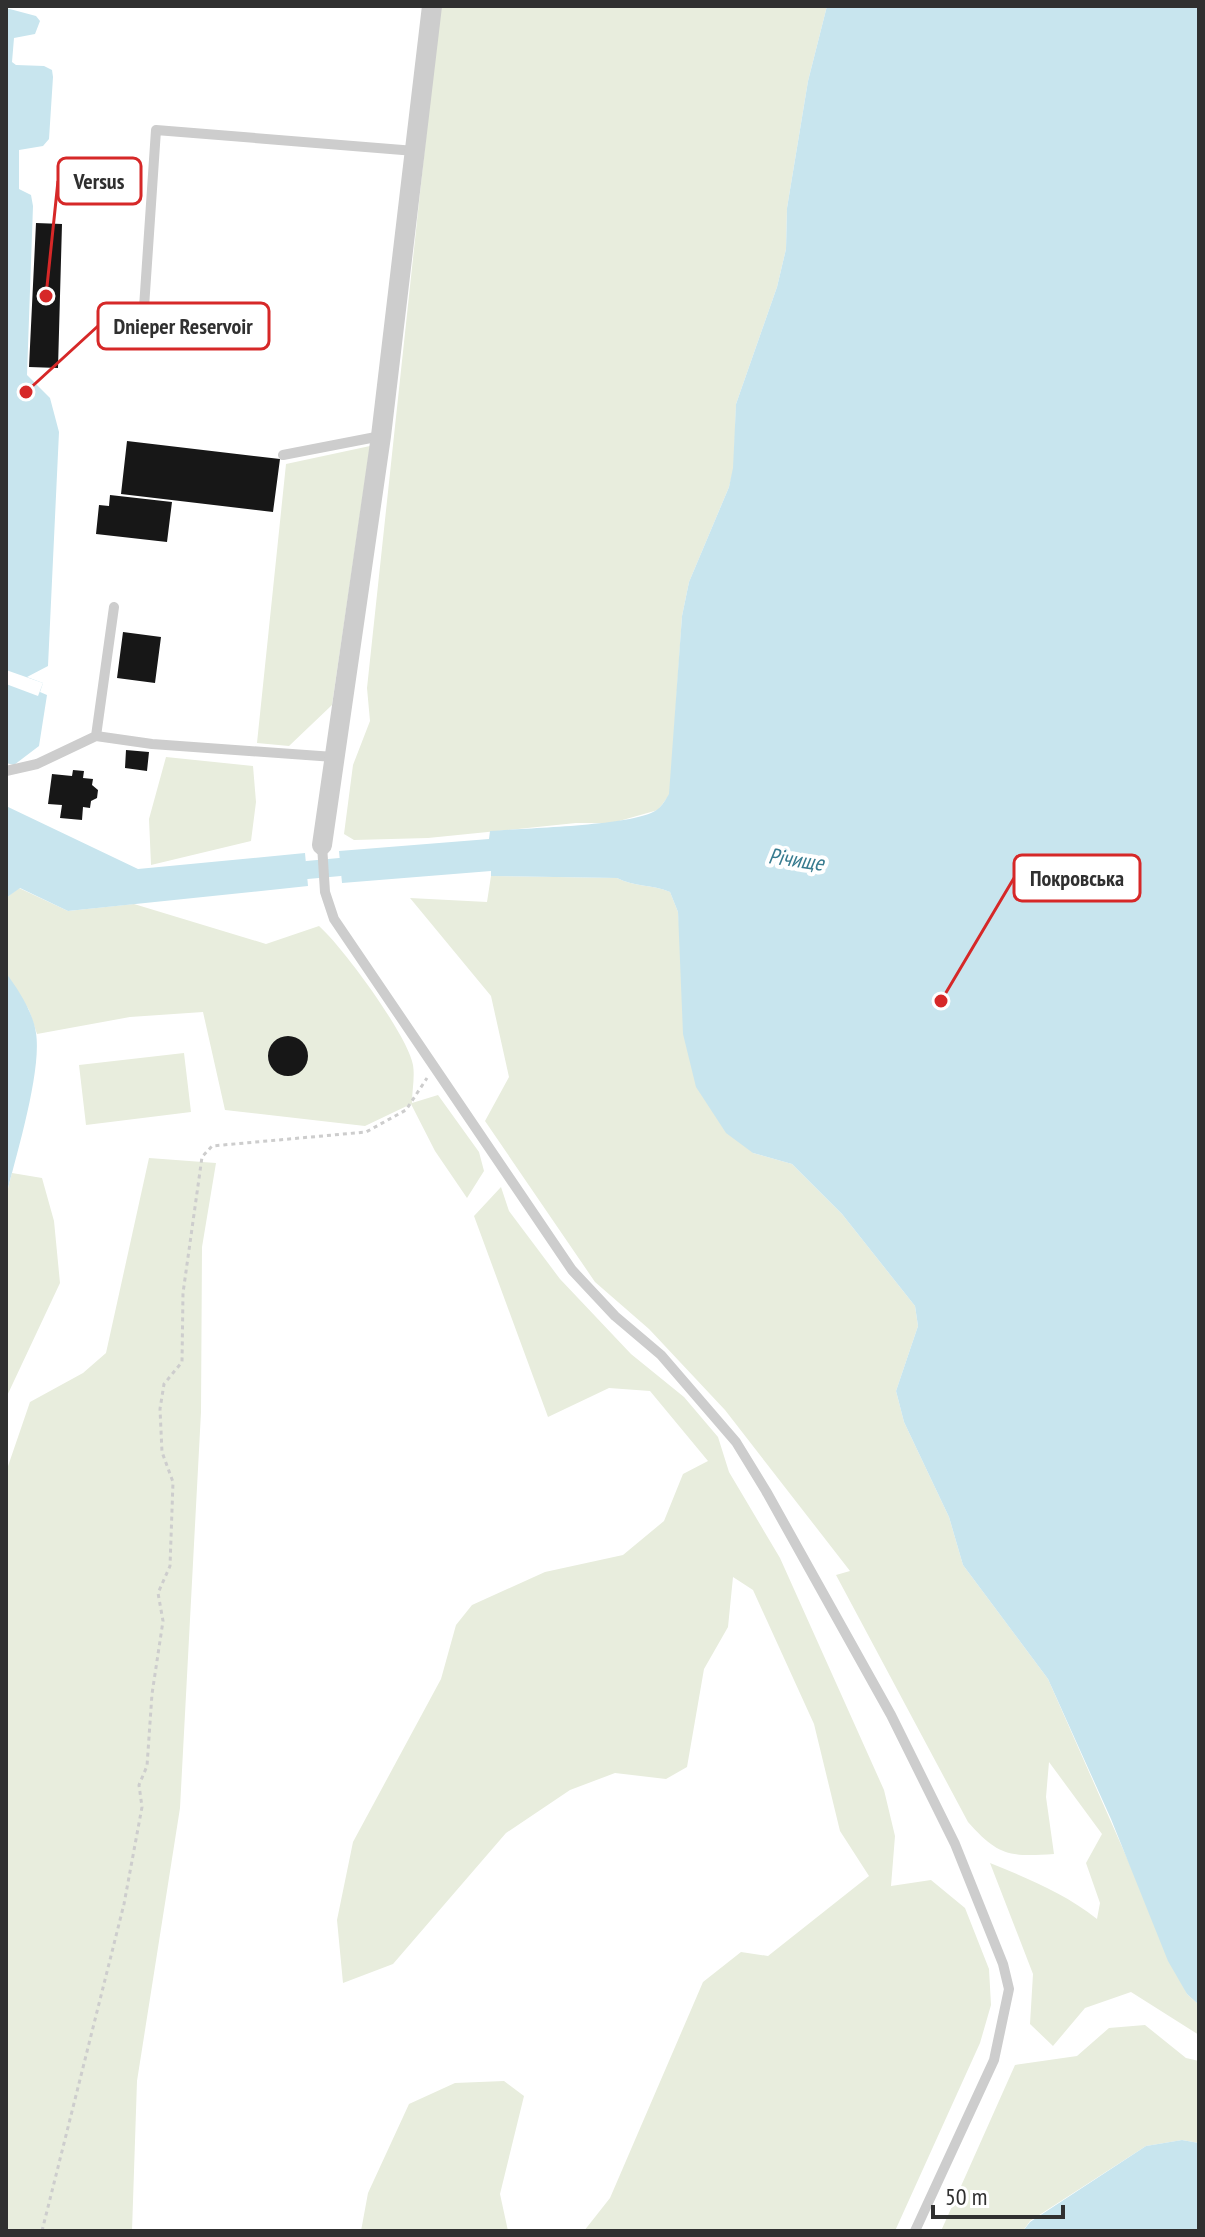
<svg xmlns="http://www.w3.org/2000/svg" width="1205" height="2237" font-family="'PT Sans Narrow',sans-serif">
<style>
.green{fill:#e8eddd}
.water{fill:#c8e5ee}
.pier{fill:#fff}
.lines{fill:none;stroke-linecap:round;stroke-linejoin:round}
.canal{stroke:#c8e5ee;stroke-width:18}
.building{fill:#171717}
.path{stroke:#cdcdcd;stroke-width:3;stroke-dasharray:4 4;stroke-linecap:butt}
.lane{stroke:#cdcdcd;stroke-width:10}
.street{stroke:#cdcdcd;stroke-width:20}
.labels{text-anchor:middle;stroke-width:8;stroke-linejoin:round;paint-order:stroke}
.water-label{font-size:22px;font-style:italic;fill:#377b8f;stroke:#fff}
.leader{fill:none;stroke:#d62828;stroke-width:3}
.callout-dot{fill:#d62828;stroke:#fff;stroke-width:3}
.callout{fill:#fff;stroke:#d62828;stroke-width:3}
.callout-label{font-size:22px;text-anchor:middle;font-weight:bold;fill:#303030}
</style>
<rect width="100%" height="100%" fill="#fff"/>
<path class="green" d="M440 6H827L808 81 787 208 786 249 777 287 736 404 734 468 729 487 689 582 682 616 670 794 658 810 612 823H576L428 838 354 840 344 834 353 765 370 721 367 688Z
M370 446 332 705 289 746 257 743 286 464Z
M166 757 253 766 256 802 251 841 151 865 149 819Z
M491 876 617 878C633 887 652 884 670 892L678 912 683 968 753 1153 792 1164 842 1214 915 1306 918 1326 896 1391 904 1422 949 1517 963 1565 1048 1679 1187 1994 1199 2005V2035L1131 1992 1085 2008 1053 2046 1030 2024 1033 1974 990 1863C1029 1879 1064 1893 1097 1919L1100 1903 1086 1863 1102 1834 1049 1762 1046 1797 1054 1854C1010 1857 998 1856 968 1822L836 1575 850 1571 725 1410 649 1329 595 1282 485 1121 509 1077 491 996 410 898 487 902Z
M19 888 68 911 134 904 266 944 319 926C343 947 408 1036 413 1065 415 1077 412 1091 412 1103L438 1095 479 1152 484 1171 467 1198 435 1151 411 1104 365 1126 225 1110 203 1012 130 1017 37 1034 29 1010 6 973V898Z
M184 1053 191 1112 86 1125 79 1065Z
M149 1158 216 1163 202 1247 201 1412 180 1808 137 2081 132 2231H6V1472L30 1402 83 1373 106 1353Z
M12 1173 42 1178 54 1221 60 1283 6 1398V1196Z
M501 1187 509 1211 560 1279 631 1354 684 1397 718 1437 729 1472 780 1558 884 1790 895 1836 891 1886 931 1880 965 1908 989 1969 991 2005 980 2043 895 2231H584L610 2198 703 1982 741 1952 768 1956 869 1876 840 1831 814 1724 753 1590 733 1577 728 1627 704 1669 687 1767 666 1779 615 1773 570 1790 506 1833 393 1964 343 1983 337 1920 353 1842 441 1679 456 1625 472 1605 545 1572 623 1555 664 1521 683 1474 708 1461 650 1391 609 1388 548 1417 474 1216Z
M1145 2025 1186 2058 1199 2061V2143L1182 2140 1146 2146 1030 2221 1023 2231H941L1015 2065 1077 2056 1109 2028Z
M504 2081 524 2096 500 2194 508 2231H361L368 2193 409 2104 455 2083Z"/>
<path class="water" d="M827 6H1199V2005L1187 1994 1168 1961 1111 1819 1048 1679 963 1565 949 1517 904 1422 896 1391 918 1326 915 1306 842 1214 792 1164 753 1153 726 1133 696 1087 683 1034 678 912 670 892C652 884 633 887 617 878L491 876V871L342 883 339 851 489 839 490 831C522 828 639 826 658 809 662 806 666 799 669 794L682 616 689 582 729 487 733 468 736 404 777 287 786 249 787 208 808 81Z
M6 8 36 16 40 21 35 34 14 38 12 62 16 65 44 66 52 70 53 77 49 139 43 146 19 150V189L31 195 33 206 27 375 50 398 59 432 48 666 27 677 43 683 40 692 47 695 39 746 14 765 6 763Z
M6 806 138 869 305 853 308 886 68 911 20 888 6 898Z
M6 973C18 989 33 1012 36 1033 42 1071 16 1156 6 1196Z
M1182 2140 1199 2143V2231H1023L1030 2222 1146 2146Z"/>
<path class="pier" d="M6 670 43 683 38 696 6 684Z"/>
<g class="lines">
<path class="canal" d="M307 870 340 867"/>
</g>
<path class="building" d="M36 223 62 224 58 368 29 367Z
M127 441 280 459 273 512 121 494Z
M110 495 172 502 167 542 96 534 99 505 109 506Z
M123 632 161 637 155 683 117 678Z
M126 750 149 752 147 771 125 768Z
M73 770 84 771 83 778 93 779 92 785 98 790 97 798 91 801 90 808 83 807 82 820 60 818 62 805 48 804 52 774 72 776Z
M268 1056a20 20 0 1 1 40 0a20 20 0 1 1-40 0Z"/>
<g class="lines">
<path class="path" d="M42 2231 124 1904 142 1807 139 1785 147 1766 152 1694 163 1621 158 1593 170 1566 173 1482 162 1452 160 1409 164 1384 182 1362 183 1293 202 1157 212 1146 366 1132 406 1110 427 1078"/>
<path class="lane" d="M142 337 156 130 415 151
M283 455 381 436
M96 736 152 744 334 757
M6 771 37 764 96 736 114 607
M322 845 325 892 334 919 572 1270 615 1316 661 1355 736 1442 766 1491 891 1715 955 1844 1003 1964 1009 1989 994 2060 915 2231"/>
<path class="street" d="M322 845 381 436 432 6"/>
</g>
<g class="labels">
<g class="water-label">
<text transform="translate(796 859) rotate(8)" y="8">Річище</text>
</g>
</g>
<path class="leader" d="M46 296L58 181M26 392L98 326M941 1001L1014 878"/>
<g class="callout-dot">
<circle cx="46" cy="296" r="8"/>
<circle cx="26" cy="392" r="8"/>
<circle cx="941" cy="1001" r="8"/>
</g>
<g class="callout">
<rect x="58" y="158" width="83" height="46" rx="8"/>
<rect x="98" y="303" width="171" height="46" rx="8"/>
<rect x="1014" y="855" width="126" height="46" rx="8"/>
</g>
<g class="callout-label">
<text x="99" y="189">Versus</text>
<text x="183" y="334">Dnieper Reservoir</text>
<text x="1077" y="886">Покровська</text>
</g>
<rect width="1205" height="2237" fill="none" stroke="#303030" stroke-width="16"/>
<path d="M933 2205v12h130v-12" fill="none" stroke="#303030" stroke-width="4"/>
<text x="945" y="2205" font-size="24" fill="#303030" stroke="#ffffff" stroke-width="6" paint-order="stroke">50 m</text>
</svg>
